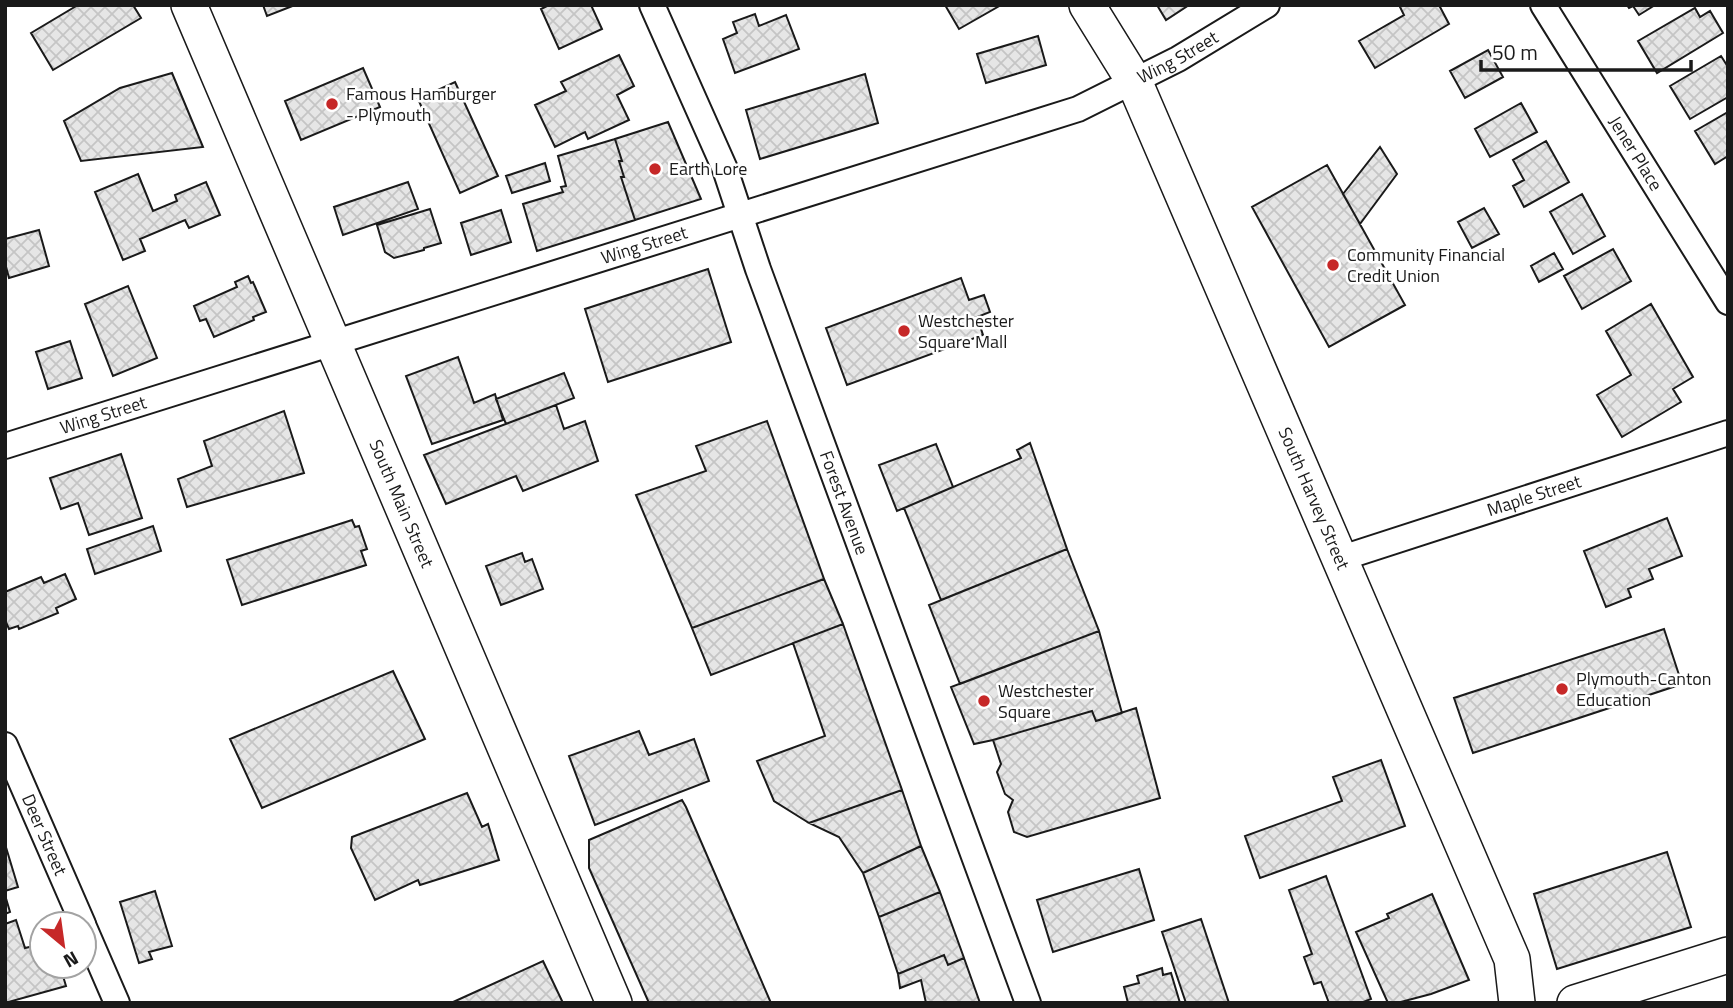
<svg xmlns="http://www.w3.org/2000/svg" width="1733" height="1008" font-family="'Titillium Web',sans-serif">
<style>
.building{fill:url(#building-cross-hatch);stroke:#1a1a1a;stroke-width:2}
.lines{fill:none;stroke-linecap:round;stroke-linejoin:round}
.street-casing{stroke:#1a1a1a;stroke-width:28}
.secondary-casing{stroke:#1a1a1a;stroke-width:38}
.street{stroke:#fff;stroke-width:24}
.secondary{stroke:#fff;stroke-width:35}
.poi-dot{fill:#c62828;stroke:#fff;stroke-width:2.5}
.labels{text-anchor:middle;stroke-width:5;stroke-linejoin:round;paint-order:stroke}
.street-label{font-size:18px;fill:#1a1a1a;stroke:#fff}
.poi-label{font-size:18px;fill:#1a1a1a;stroke:#fff;text-anchor:start}
</style>
<defs>
<pattern id="building-cross-hatch" width="8" height="8" patternUnits="userSpaceOnUse" patternTransform="scale(1.75)"><rect width="8" height="8" fill="#e6e6e6"/><path d="M0 0l8 8M0 8l8-8" fill="none" stroke="#c5c5c5"/></pattern>
</defs>
<rect width="100%" height="100%" fill="#fff"/>
<path class="building" d="M78 5H133L141 18 53 70 31 33Z
M263 5H295L267 16Z
M549 5H591L602 29 559 49 541 9Z
M945 5H1001L959 29Z
M1157 5H1189L1166 20Z
M1404 5H1439L1449 24 1375 68 1359 41 1404 15 1400 7Z
M1627 5H1655L1639 15 1633 6 1629 8Z
M1695 8 1700 17 1710 11 1723 33 1657 73 1638 41Z
M755 14 759 26 786 15 799 49 735 73 723 39 737 33 733 22Z
M1038 36 1046 65 986 83 977 54Z
M1488 50 1503 77 1465 98 1450 71Z
M619 55 634 86 617 95 629 120 588 139 585 132 555 147 535 105 566 91 561 82Z
M1721 56 1728 67V97L1690 119 1670 86Z
M363 68 380 107 301 140 285 101Z
M172 73 203 147 81 161 64 121 120 88Z
M865 74 878 123 760 159 746 110Z
M455 82 498 176 460 193 418 99Z
M1521 103 1537 132 1490 157 1475 129Z
M1728 112V156L1715 164 1695 131Z
M668 122 701 199 635 220 621 177H624L619 161H622L615 139Z
M615 139 622 161H619L624 177H621L635 220 537 251 523 204 563 192 561 187 566 186 558 156Z
M1546 141 1569 182 1524 207 1513 186 1524 180 1513 160Z
M1380 147 1397 174 1360 224 1343 194Z
M545 163 550 181 512 193 506 176Z
M1327 165 1405 305 1329 347 1252 207Z
M138 174 153 211 177 201 175 195 206 182 220 215 189 228 185 220 140 239 145 251 123 260 95 192Z
M408 182 418 209 343 235 334 207Z
M1582 194 1605 236 1573 254 1550 212Z
M1484 208 1499 234 1472 248 1458 222Z
M430 209 441 243 424 248V250L394 258 385 252 377 225Z
M501 210 511 242 471 255 461 223Z
M39 230 49 266 9 278 5 263V239Z
M1613 249 1631 281 1582 309 1564 276Z
M1554 253 1563 269 1539 282 1531 266Z
M708 269 731 342 608 382 585 309Z
M248 276 251 283 253 282 266 312 253 317 254 320 214 337 206 319 200 321 194 306 237 287 235 282Z
M961 278 969 300 984 295 990 312 977 317 983 335 847 385 826 328Z
M128 286 157 358 113 376 85 304Z
M1651 304 1693 377 1673 389 1681 402 1622 437 1597 395 1631 375 1606 331Z
M70 341 82 378 48 389 36 352Z
M458 357 474 403 495 394 503 420 432 444 406 376Z
M564 373 574 398 506 424 496 399Z
M556 405 564 429 585 421 598 461 523 491 516 476 446 504 424 455Z
M284 411 304 473 187 507 178 479 212 466 204 441Z
M767 421 824 579 692 628 636 495 706 471 696 446Z
M1030 443 1067 549 941 600 904 508 1021 458 1017 450Z
M936 444 953 487 897 511 879 465Z
M121 454 142 518 89 535 78 503 61 509 50 478Z
M1667 518 1682 556 1649 569 1653 579 1628 589 1631 597 1606 607 1584 551Z
M352 520 355 527 359 526 367 549 361 551 366 565 242 605 227 560Z
M153 526 161 551 95 574 87 549Z
M1067 549 1099 631 960 684 929 605Z
M522 553 525 562 532 559 543 589 501 605 486 566Z
M65 574 76 599 56 608 58 613 19 629 18 626 9 629 5 620V592L41 577 44 583Z
M824 579 843 624 711 675 692 628Z
M843 624 902 790 809 823 774 801 757 761 825 736 793 643Z
M1664 629 1682 684 1473 753 1454 698Z
M1099 631 1122 713 1096 721 1092 711 993 740 974 744 951 687Z
M393 671 425 739 262 808 230 739Z
M1136 708 1160 798 1027 837 1014 832 1008 812 1013 800 1005 794 997 772 1001 764 993 740 1092 711 1096 721Z
M639 731 649 755 694 739 709 781 595 825 569 756Z
M1381 760 1405 826 1260 878 1245 836 1342 801 1333 777Z
M902 790 921 846 863 873 839 837 809 823Z
M467 793 482 827 488 824 499 860 420 885 418 880 375 900 351 848 352 837Z
M682 800 686 807 771 1003H649L589 868V840Z
M5 844 18 887 5 891Z
M921 846 940 892 879 917 863 873Z
M1667 852 1691 927 1557 969 1534 894Z
M1139 869 1154 920 1053 952 1037 900Z
M1326 876 1371 999 1361 1003H1329L1321 982 1314 984 1304 957 1312 954 1289 890Z
M155 891 172 946 149 952 152 959 139 963 120 902Z
M940 892 964 958 948 965 944 955 898 974 879 917Z
M1432 894 1469 980 1431 994 1397 1003H1388L1356 932 1389 918 1387 914Z
M5 895 10 912 5 914Z
M1201 919 1229 1003H1186L1162 932Z
M16 920 25 948 34 946 37 954 42 953V966H60L66 986 5 1003V924Z
M944 955 948 965 964 958 980 1003H926L921 980 900 988 898 974Z
M543 961 563 1003H451Z
M1162 968 1163 975 1171 973 1180 1003H1128L1124 987 1139 983 1137 976Z"/>
<g class="lines">
<defs>
<g id="street">
<path id="s1" d="M652 5 725 169 758 269 1028 1003"/>
<path id="s2" d="M1543 5 1728 302"/>
<path id="s3" d="M5 446 1078 109 1178 59 1267 5"/>
<path id="s4" d="M1339 559 1728 433"/>
<path id="s5" d="M5 745 83 924"/>
<path d="M84 927 117 1003"/>
</g>
<g id="secondary">
<path id="s6" d="M189 5 614 1003"/>
<path id="s7" d="M1087 5 1134 81 1512 959 1517 1003"/>
<path d="M1575 1003 1728 955"/>
</g>
</defs>
<use href="#street" class="street-casing"/>
<use href="#secondary" class="secondary-casing"/>
<use href="#street" class="street"/>
<use href="#secondary" class="secondary"/>
</g>
<g class="poi-dot">
<circle cx="332" cy="104" r="7"/>
<circle cx="655" cy="169" r="7"/>
<circle cx="1333" cy="265" r="7"/>
<circle cx="904" cy="331" r="7"/>
<circle cx="1562" cy="689" r="7"/>
<circle cx="984" cy="701" r="7"/>
</g>
<g class="labels">
<g class="street-label">
<text dy="6" stroke="none"><textPath href="#s3" startOffset="1237">Wing Street</textPath></text>
<text dy="6" stroke="none"><textPath href="#s2" startOffset="175">Jener Place</textPath></text>
<text dy="6" stroke="none"><textPath href="#s3" startOffset="670">Wing Street</textPath></text>
<text dy="6" stroke="none"><textPath href="#s3" startOffset="103">Wing Street</textPath></text>
<text dy="6" stroke="none"><textPath href="#s4" startOffset="205">Maple Street</textPath></text>
<text dy="6" stroke="none"><textPath href="#s7" startOffset="544">South Harvey Street</textPath></text>
<text dy="6" stroke="none"><textPath href="#s1" startOffset="534">Forest Avenue</textPath></text>
<text dy="6" stroke="none"><textPath href="#s6" startOffset="542">South Main Street</textPath></text>
<text dy="6" stroke="none"><textPath href="#s5" startOffset="98">Deer Street</textPath></text>
</g>
<g class="poi-label">
<text x="346" y="100">Famous Hamburger<tspan x="346" dy="21">- Plymouth</tspan></text>
<text x="669" y="175">Earth Lore</text>
<text x="1347" y="261">Community Financial<tspan x="1347" dy="21">Credit Union</tspan></text>
<text x="918" y="327">Westchester<tspan x="918" dy="21">Square Mall</tspan></text>
<text x="1576" y="685">Plymouth-Canton<tspan x="1576" dy="21">Education</tspan></text>
<text x="998" y="697">Westchester<tspan x="998" dy="21">Square</tspan></text>
</g>
</g>
<rect width="1733" height="1008" fill="none" stroke="#1a1a1a" stroke-width="14"/>
<g transform="translate(63 945) rotate(151)"><circle r="33" fill="#ffffff" stroke="#a3a3a3" stroke-width="2"/>
<path d="M0-5L12 26L0 18L-12 26Z" fill="#c62828"/>
<text y="-10" font-size="19" font-weight="bold" text-anchor="middle" fill="#1a1a1a">N</text>
</g>
<path d="M1481 60v10h210v-10" fill="none" stroke="#1a1a1a" stroke-width="3.5"/>
<text x="1492" y="60" font-size="21" fill="#1a1a1a" stroke="#ffffff" stroke-width="5" paint-order="stroke">50 m</text>
</svg>
